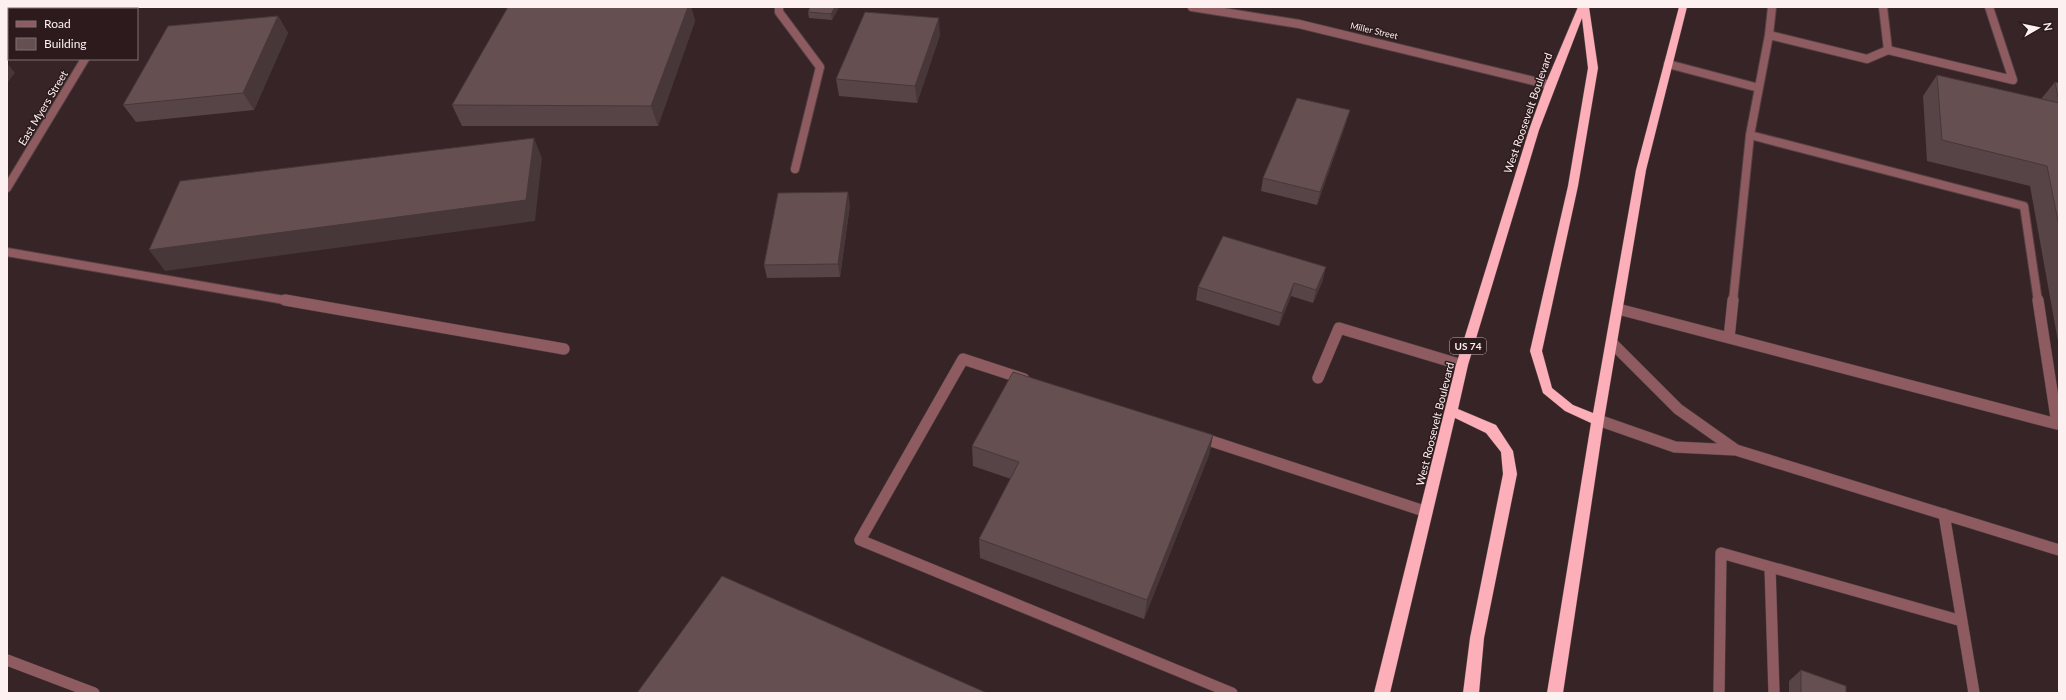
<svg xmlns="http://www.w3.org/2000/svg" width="2066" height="700" font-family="Lato,sans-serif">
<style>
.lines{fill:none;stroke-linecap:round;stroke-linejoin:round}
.minor-far1-casing{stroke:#534142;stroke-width:10}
.minor-casing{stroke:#534142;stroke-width:12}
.highway-casing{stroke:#534142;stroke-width:1}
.minor-far1{stroke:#8e5b61;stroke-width:8}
.minor{stroke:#8e5b61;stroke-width:11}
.highway{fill:#fcafb8;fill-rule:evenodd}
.wall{fill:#574446}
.shaded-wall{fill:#473739}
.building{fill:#654f51;stroke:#473739}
.labels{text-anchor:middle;stroke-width:3;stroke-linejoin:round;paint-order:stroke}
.far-street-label{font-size:9px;fill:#fdf0f1;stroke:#2c1a1c}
.shield{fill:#2c1a1c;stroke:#beb0b1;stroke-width:1}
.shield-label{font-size:10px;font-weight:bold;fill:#fdf0f1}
.street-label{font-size:11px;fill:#fdf0f1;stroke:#2c1a1c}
</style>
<rect width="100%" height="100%" fill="#372426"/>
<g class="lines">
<defs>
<path id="minor-far1" d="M779 7V12L820 67 795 169
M1192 7 1299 24 1550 85
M1883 7 1888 50
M115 9 116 7
M1769 35 1772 7
M1668 64 1759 88
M1750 135 1769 35 1867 59 1888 50 2013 80 1989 7
M7 188 85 59
M7 252 290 301
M1733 301 1750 135 2024 206 2038 301"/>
<path id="minor" d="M285 300 564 349
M1618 309 1729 338
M1729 338 2057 424 2038 300
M1729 338 1733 300
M1318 378 1339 328 1462 365
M1024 379 963 359 860 540 1232 693
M1598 420 1675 447 1736 450 1678 409 1612 343
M1199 437 1427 512
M1736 450 2059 550
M1944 514 1974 693
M1770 567 1774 693
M7 660 94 693
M1719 693 1721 553 1962 621"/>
<path id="highway" d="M1578 7H1589L1598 68 1578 186 1542 351 1552 388 1573 405 1593 413 1636 170 1679 7H1687L1646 170 1604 420 1563 693H1547L1591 423 1565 411 1543 393 1530 351 1568 186 1588 68 1582 18 1539 130 1468 365 1458 409 1496 425 1513 451 1517 474 1484 638 1479 693H1463L1470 638 1503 474 1501 452 1486 433 1455 418 1390 693H1374L1456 365 1529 130 1545 85Z"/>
</defs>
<use href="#minor-far1" class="minor-far1-casing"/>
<use href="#minor" class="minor-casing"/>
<use href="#highway" class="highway-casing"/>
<use href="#minor-far1" class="minor-far1"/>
<use href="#minor" class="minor"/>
<use href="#highway" class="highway"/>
</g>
<path class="wall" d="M508 7H691L695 21 658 126H462L452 105Z
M839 7 832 20 809 18 808 12Z
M278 16 288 33 254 110 136 122 123 105Z
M940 35 917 103 839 96 836 79Z
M1937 75 2041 99 2055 82 2059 83V347L2030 186 1927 161 1923 96Z
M1350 110 1346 123 1317 205 1261 191 1263 178Z
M850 205 840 277 767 278 764 265Z
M1323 280 1313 303 1291 296 1279 326 1196 300 1198 287Z
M1213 435 1209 455 1144 619 980 558 979 539 1011 479 973 466 972 446Z
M1801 670 1846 693H1789V681Z"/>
<path class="shaded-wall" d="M688 7H691L695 21 658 126 651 106Z
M835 7H839L832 20 831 14Z
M278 16 288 33 254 110 243 93Z
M939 18 940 35 917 103 915 86Z
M7 63 15 73 7 83Z
M1350 110 1346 123 1317 205 1320 192Z
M534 138 542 158 535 221 165 271 149 250Z
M848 192 850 205 840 277 838 264Z
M1326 267 1323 280 1313 303 1316 290Z
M1294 283 1291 296 1279 326 1282 313Z
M1213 435 1209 455 1144 619 1147 600Z"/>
<path class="building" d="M508 7H688L651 106 452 105Z
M810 7H835L831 14 808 12Z
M865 12 939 18 915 86 836 79Z
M278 16 243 93 123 105 168 26Z
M1937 75 2059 103V226L2047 166 1942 140Z
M2055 82 2059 83V103Z
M1297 98 1350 110 1320 192 1263 178Z
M534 138 526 200 149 250 180 181Z
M848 192 838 264 764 265 778 193Z
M1223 236 1326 267 1316 290 1294 283 1282 313 1198 287Z
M1013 372 1213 435 1147 600 979 539 1019 462 972 446Z
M722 576 987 693H637Z
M1801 670 1846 686V693H1801Z"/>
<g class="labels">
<g class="far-street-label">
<text transform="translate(1374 31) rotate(13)" y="3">Miller Street</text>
</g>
<rect class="shield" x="1450" y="338" width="36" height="16" rx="3"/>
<g class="shield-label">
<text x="1468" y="350">US 74</text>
</g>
<g class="street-label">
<text transform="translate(43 108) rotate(-59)" y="4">East Myers Street</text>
<text transform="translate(1528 113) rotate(-71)" y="4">West Roosevelt Boulevard</text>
<text transform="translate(1435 424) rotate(-76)" y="4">West Roosevelt Boulevard</text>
</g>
</g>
<rect width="2066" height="700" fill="none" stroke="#fdf0f1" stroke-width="16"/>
<rect x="8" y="8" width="130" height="52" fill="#2c1a1c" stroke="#807071"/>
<rect x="16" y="21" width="20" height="6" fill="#8e5b61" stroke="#807071"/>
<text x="44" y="28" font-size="12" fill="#fdf0f1">Road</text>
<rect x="16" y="38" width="20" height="12" fill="#654f51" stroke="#807071"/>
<text x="44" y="48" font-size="12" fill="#fdf0f1">Building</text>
<g transform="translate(2038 28) rotate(81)" stroke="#2c1a1c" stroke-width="3" paint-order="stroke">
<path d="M0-3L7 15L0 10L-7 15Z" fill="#fdf0f1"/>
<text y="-6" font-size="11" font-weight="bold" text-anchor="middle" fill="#fdf0f1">N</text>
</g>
</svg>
